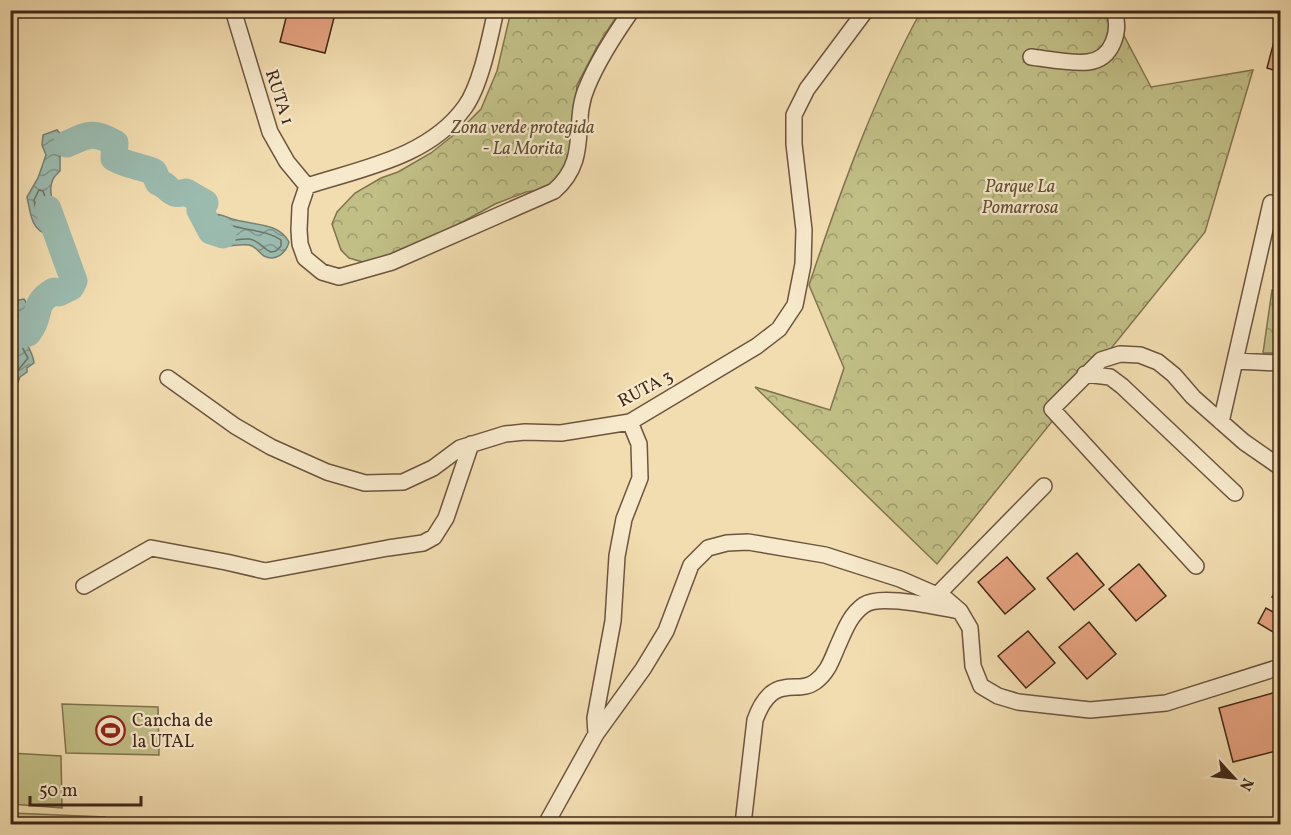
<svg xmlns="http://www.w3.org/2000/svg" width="1291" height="835" font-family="Vollkorn,serif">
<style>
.park{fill:url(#park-crowns);stroke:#80744f;stroke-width:1.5}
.pitch{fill:#c1bf86;stroke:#80744f;stroke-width:1.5}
.water{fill:url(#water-waves);stroke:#778073;stroke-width:1.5}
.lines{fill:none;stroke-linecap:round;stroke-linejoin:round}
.shore{stroke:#6e7264;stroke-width:1.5}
.river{stroke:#9bbbaf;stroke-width:27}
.building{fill:#e6a380;stroke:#402818;stroke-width:1.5}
.minor-casing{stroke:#6c553e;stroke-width:18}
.minor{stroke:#f7e9cc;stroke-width:15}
.labels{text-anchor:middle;stroke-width:4.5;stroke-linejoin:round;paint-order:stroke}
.street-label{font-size:18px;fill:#402818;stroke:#f7e9cc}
.park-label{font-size:18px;font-style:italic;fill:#604e34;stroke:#f7e9cc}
.poi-label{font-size:18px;fill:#402818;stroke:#f7e9cc;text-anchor:start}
</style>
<defs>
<pattern id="park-crowns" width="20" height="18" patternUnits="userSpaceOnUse" patternTransform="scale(1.5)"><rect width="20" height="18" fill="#c1bf86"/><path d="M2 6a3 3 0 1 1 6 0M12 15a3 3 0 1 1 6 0" fill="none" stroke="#9e9b6d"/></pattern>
<pattern id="water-waves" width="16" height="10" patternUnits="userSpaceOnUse" patternTransform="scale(1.5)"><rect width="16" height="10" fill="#9bbbaf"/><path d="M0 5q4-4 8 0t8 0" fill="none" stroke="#80988d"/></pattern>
</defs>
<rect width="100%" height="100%" fill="#f2ddb0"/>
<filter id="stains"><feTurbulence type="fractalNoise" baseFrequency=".00333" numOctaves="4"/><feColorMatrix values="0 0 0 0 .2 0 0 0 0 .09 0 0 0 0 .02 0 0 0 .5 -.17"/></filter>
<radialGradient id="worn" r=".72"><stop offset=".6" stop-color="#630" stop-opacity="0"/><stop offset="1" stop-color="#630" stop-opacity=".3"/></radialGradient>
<path class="park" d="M511 11H620L597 47 577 85 573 144 561 175 541 190 526 192 495 204 455 226 391 257 366 263 349 258 341 250 332 224 337 212 355 193 381 178 398 172 431 153 460 130 481 109 497 71Z
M921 11H1111L1151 87 1253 70 1205 232 937 564 755 387 830 410 844 368 809 285C840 192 874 97 921 11Z
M1272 290H1280V353H1263Z"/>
<path class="pitch" d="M62 704 158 707 159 755 66 753Z
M10 753 61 756 62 808 11 804Z
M11 813 105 817V824H11Z"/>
<path class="water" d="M85 125 100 131 99 140 94 142 87 140 74 148 63 149 60 157V171C57 174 53 177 52 182 46 198 64 222 60 241 32 230 33 226 27 197L38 178 46 155 42 145 43 135 57 130 64 138C72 139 77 133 81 126Z
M205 203 213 214C223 214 227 218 236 220 255 225 279 223 289 242 286 253 276 262 264 256 259 253 256 246 249 245 235 243 230 249 212 243 202 232 196 216 205 203Z
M24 299 27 304C26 311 22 318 22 325 21 339 33 350 34 363L27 368V372L20 377 12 397 10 396 11 307 16 306 19 300Z"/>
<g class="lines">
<path class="shore" d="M39 190 43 191C48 204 50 216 54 228L52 231C38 227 36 213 34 200Z
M209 220C219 221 224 223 233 226 250 231 266 230 281 240V246L276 251 271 252C263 249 259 240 249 239 232 238 220 248 209 229Z
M10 312 18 314C15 331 19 343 28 358L15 374 10 387"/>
<path class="river" d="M67 144C89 134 93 131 115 143L114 158C128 166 141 166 154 172L158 182C171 186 169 198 186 192L205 203 200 210 211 231 223 235
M10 337 28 333C43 315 30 305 54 291L59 293 71 287 74 281 48 209"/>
</g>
<path class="building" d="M288 10H336L325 53 280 42Z
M1280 19V72L1267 68Z
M1077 553 1104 585 1074 610 1047 578Z
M1007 557 1035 589 1005 614 978 582Z
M1139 564 1166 596 1136 621 1109 589Z
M1280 584V636L1258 623 1266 608 1273 612 1279 601 1272 597Z
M1089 622 1116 654 1087 679 1059 647Z
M1028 631 1055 663 1026 688 998 656Z
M1280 691V750L1233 762 1219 708Z"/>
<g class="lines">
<defs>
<path id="minor" d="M233 10 270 132 287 162 307 186
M1031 57C1047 59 1073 64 1088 62 1113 59 1121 31 1114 10
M307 186 300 207 299 230 300 244 305 258 322 272 339 277 392 262 554 191C591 159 571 123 587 87 598 60 615 34 632 10
M307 186C363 168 429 157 465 107 481 85 490 37 496 10
M1235 361 1280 363
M1085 374 1110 377 1122 386 1235 493
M168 378 235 426 271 447 327 472 365 483 403 482 433 468 460 448 505 434 525 432 561 433 630 422 757 346 779 329 795 305 803 264 804 230 794 144V115L807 89 866 10
M1221 422 1271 203
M1196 566 1052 409 1101 360 1120 354 1140 355 1158 362 1174 375 1193 397 1244 442 1280 467
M84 586 151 548 226 562 265 571 388 548 423 543 434 537 446 518 471 444
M937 595 1044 486
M596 734 595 718 613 621 617 556 624 519 640 478 639 444 630 422
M546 824 596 734 643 669 666 631 691 565 708 548 727 543 748 542 825 555 900 579 946 599 960 611 970 628 973 666 981 686 998 696 1018 702 1090 710 1166 703 1280 667
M743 824 755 720C760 706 768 690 784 688 796 686 805 689 815 682 829 672 832 658 839 643 845 629 851 614 864 605 881 593 939 608 960 611"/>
</defs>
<use href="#minor" class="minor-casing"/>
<use href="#minor" class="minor"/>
</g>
<defs>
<symbol id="stadium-ring" viewBox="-11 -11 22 22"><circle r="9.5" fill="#f7e9cc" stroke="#8f2418" stroke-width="1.5"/><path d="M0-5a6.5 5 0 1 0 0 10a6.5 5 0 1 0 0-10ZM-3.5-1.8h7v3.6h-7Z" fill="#8f2418"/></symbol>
</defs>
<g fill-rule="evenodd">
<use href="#stadium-ring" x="94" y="714" width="33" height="33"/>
</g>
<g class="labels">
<g class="street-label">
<text transform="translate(280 97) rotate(72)" y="6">RUTA 1</text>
<text transform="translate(645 388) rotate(-28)" y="6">RUTA 3</text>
</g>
<g class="park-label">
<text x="523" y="133">Zona verde protegida<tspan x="523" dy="21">- La Morita</tspan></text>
<text x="1020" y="192">Parque La<tspan x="1020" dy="21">Pomarrosa</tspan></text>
</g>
<g class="poi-label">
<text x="132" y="726">Cancha de<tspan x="132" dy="21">la UTAL</tspan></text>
</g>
</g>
<rect width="1291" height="835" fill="none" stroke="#f2ddb0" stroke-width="36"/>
<rect x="12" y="12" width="1267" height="811" fill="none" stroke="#402818" stroke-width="3"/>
<rect x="18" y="18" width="1255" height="799" fill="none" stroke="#402818" stroke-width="1.5"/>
<g transform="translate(1234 778) rotate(117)" stroke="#f7e9cc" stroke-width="4.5" paint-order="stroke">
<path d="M0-4.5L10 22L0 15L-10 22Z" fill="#402818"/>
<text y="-9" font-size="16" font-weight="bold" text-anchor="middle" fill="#402818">N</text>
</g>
<path d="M30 796v9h111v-9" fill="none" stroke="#402818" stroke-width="3"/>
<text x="39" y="796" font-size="18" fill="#402818" stroke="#f7e9cc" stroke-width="4.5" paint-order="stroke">50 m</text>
<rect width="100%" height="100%" filter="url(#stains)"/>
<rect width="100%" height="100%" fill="url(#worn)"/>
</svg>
